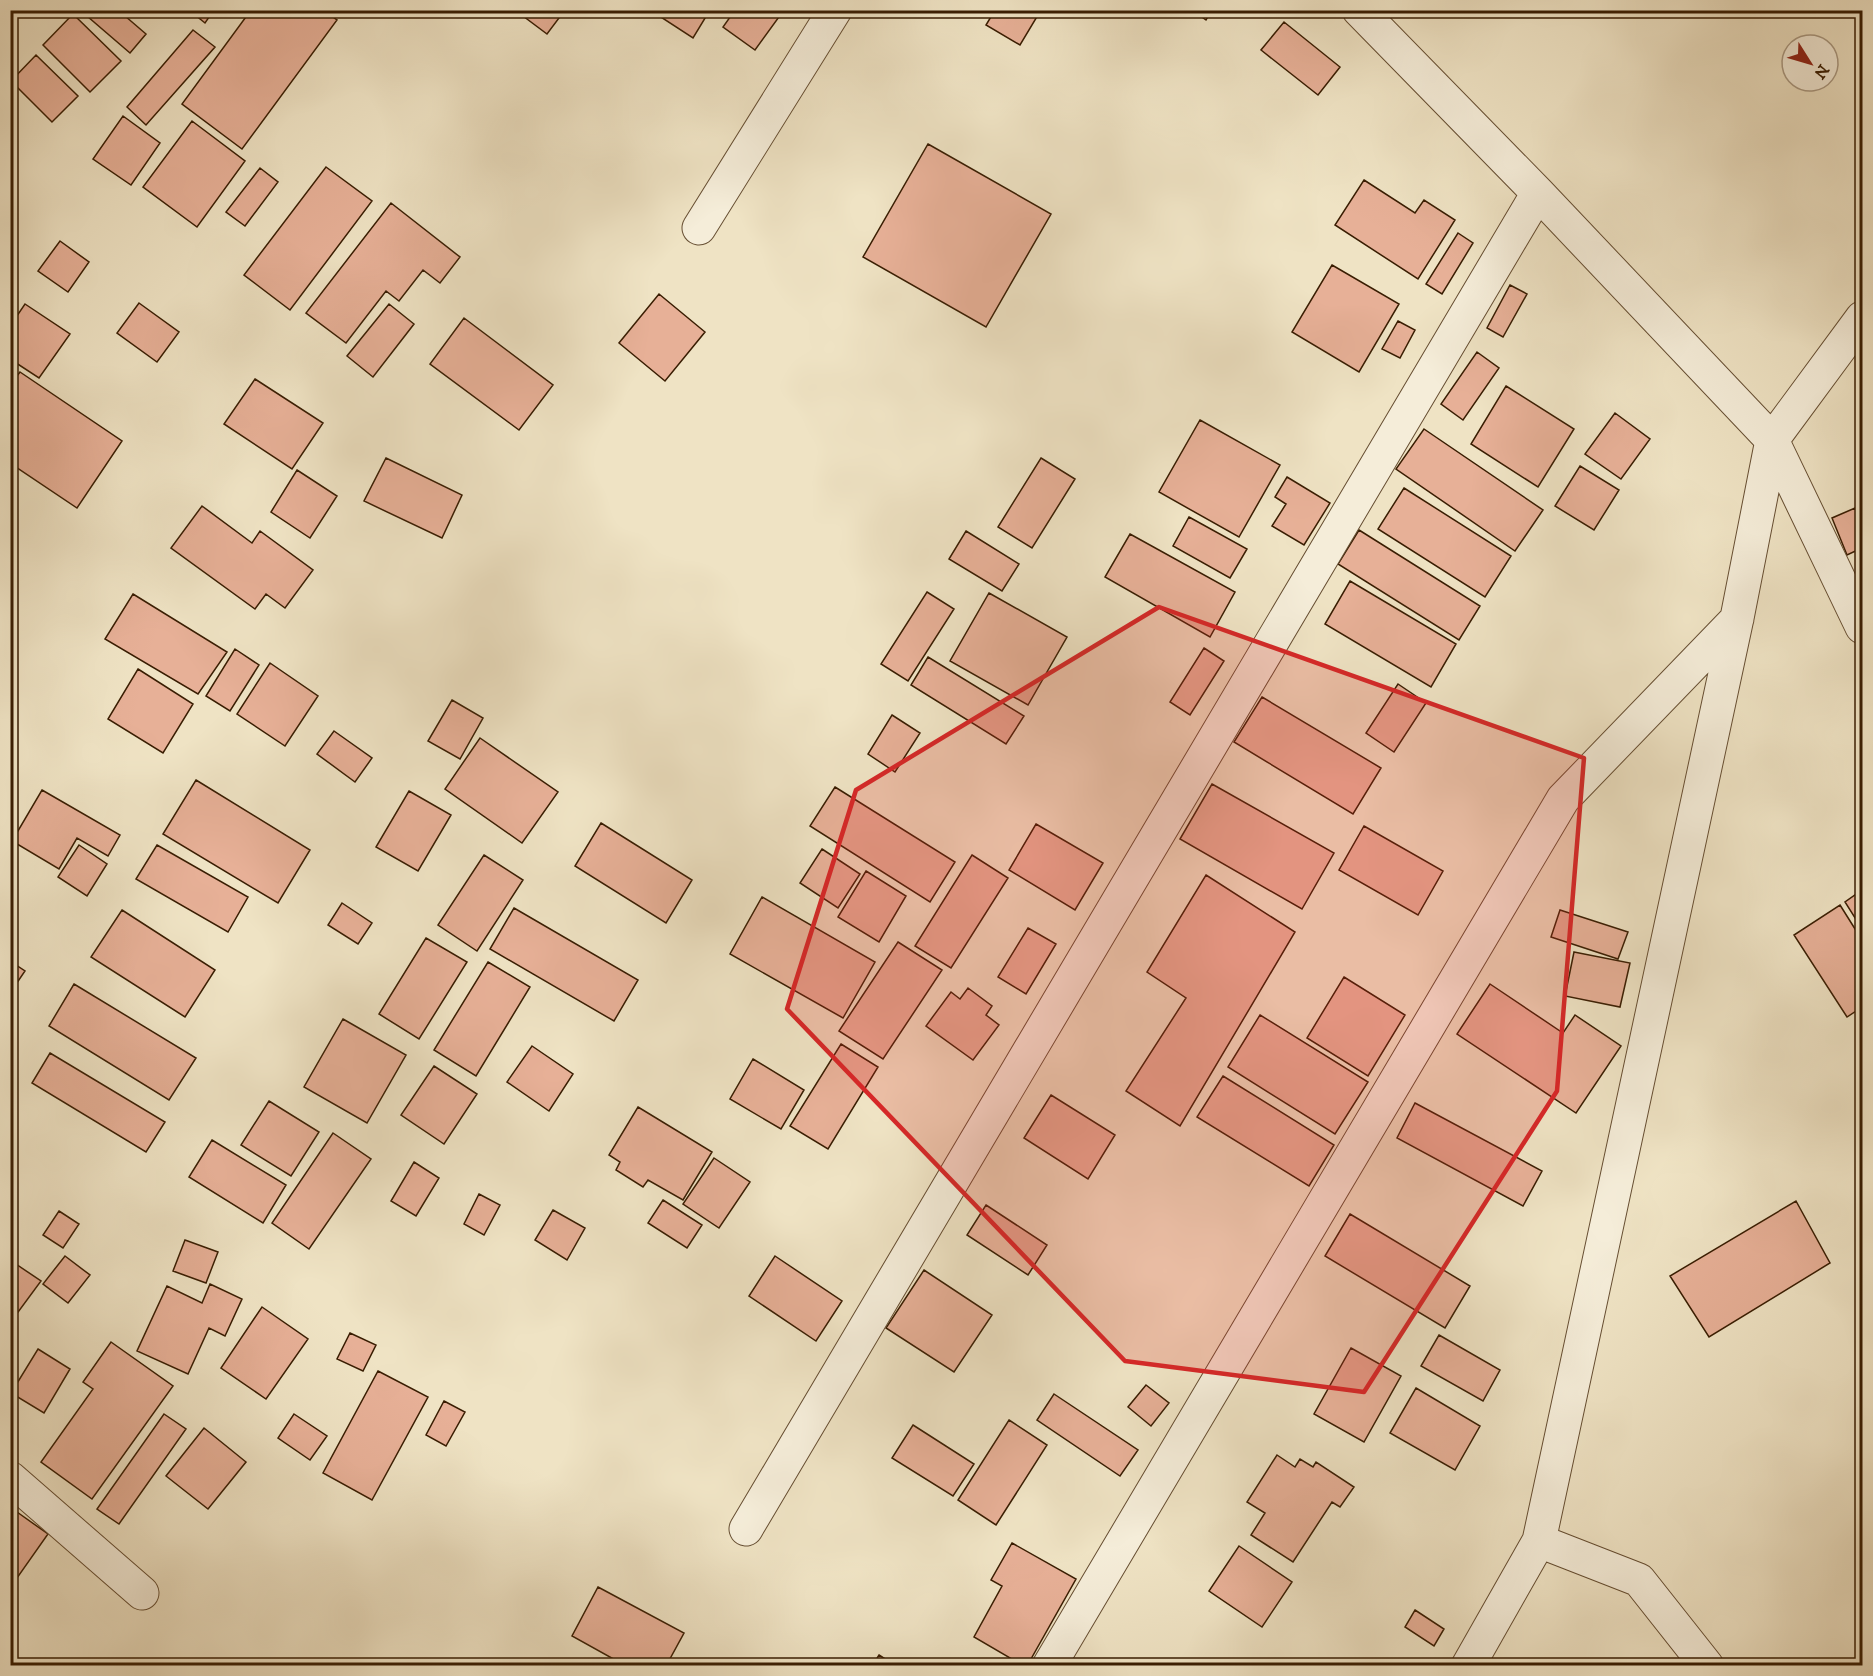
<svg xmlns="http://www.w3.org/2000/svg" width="1873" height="1676" font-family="'IM FELL DW Pica',serif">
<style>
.building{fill:#e7b097;stroke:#391d02;stroke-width:1.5}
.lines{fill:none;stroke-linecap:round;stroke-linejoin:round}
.minor-casing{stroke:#664e32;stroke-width:35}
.minor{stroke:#f5edd9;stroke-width:33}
.marked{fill:#d62828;fill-opacity:0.2;stroke:#d62828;stroke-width:4.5;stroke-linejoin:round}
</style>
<rect width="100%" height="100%" fill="#efe3c4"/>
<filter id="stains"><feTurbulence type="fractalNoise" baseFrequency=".00333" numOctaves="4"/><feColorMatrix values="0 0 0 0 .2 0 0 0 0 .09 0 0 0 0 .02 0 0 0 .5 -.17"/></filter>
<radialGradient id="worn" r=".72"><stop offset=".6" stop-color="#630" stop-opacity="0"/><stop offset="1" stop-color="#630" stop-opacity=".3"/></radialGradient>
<path class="building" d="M80 10H118L146 34 130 53Z
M189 10H214L205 23Z
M251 10H323L337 20 242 149 182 104Z
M515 10H565L547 34Z
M650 10H710L693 38Z
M735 10H784L755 50 723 27Z
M995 10H1041L1020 45 986 25Z
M1192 10H1212L1206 20Z
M73 14 121 61 90 92 43 45Z
M1284 22 1340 67 1318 95 1261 50Z
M193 30 215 47 146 125 127 107Z
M36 55 78 96 52 122 11 81Z
M123 116 160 143 131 185 93 159Z
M192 121 245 161 197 227 143 187Z
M928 144 1051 214 986 327 863 257Z
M326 167 372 201 290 310 244 275Z
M260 168 278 182 245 226 226 212Z
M1364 180 1415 213 1424 200 1455 220 1418 279 1335 225Z
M391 203 460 257 440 283 423 270 399 301 386 291 346 343 306 313Z
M1458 233 1473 243 1442 294 1426 284Z
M60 241 89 262 68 292 38 271Z
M1332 265 1399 304 1359 372 1292 332Z
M1510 285 1527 294 1503 337 1487 328Z
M659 294 705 332 665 381 619 343Z
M139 303 179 332 157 362 117 333Z
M25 304 70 334 39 378 10 359V326Z
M389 304 414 324 373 377 347 356Z
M464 318 553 385 519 430 430 364Z
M1398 321 1415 330 1400 358 1382 349Z
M1477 352 1499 368 1463 420 1441 404Z
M20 372 122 441 77 508 10 463V385Z
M255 379 323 423 292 469 224 424Z
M1506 386 1574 429 1538 487 1471 444Z
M1615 413 1650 439 1621 479 1585 454Z
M1200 420 1280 465 1239 537 1159 492Z
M1424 429 1543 510 1515 551 1396 469Z
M386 458 462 495 442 538 364 501Z
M1041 458 1075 479 1032 548 998 527Z
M1580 466 1619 490 1594 530 1555 506Z
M297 470 337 496 310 538 271 512Z
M1287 477 1330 503 1304 545 1272 526 1286 504 1275 497Z
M1404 488 1511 556 1485 597 1378 529Z
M202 506 252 543 260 531 313 570 285 608 266 594 255 609 171 548Z
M1855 508 1862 526V548L1847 555 1832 518Z
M1189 517 1247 549 1230 578 1173 546Z
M1359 530 1480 606 1459 640 1338 564Z
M966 531 1019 564 1002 591 949 559Z
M1130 534 1235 592 1210 637 1105 577Z
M1350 581 1456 644 1431 687 1325 624Z
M927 592 954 609 908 681 881 664Z
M989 593 1067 637 1028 705 950 661Z
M133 594 227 652 198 694 105 639Z
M1204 648 1224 661 1190 715 1170 702Z
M235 649 259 665 230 711 206 696Z
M928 657 1024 716 1006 744 911 685Z
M270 663 318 696 285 746 237 714Z
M138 669 193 704 163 753 108 719Z
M1398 684 1426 703 1394 752 1366 733Z
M1262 697 1381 768 1353 814 1234 742Z
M452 700 483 718 460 759 428 741Z
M892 715 920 733 895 772 868 754Z
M334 731 372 758 355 782 317 754Z
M480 738 558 792 522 843 445 789Z
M196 780 310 850 278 903 163 834Z
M1212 784 1334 853 1302 909 1180 839Z
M835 787 955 862 930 902 810 826Z
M42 790 120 835 108 856 77 838 59 869 12 841Z
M409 791 451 815 418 871 376 847Z
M601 823 692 880 666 923 575 866Z
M1036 824 1103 863 1075 910 1009 870Z
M1364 826 1443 871 1418 915 1339 870Z
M79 845 107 864 87 896 58 877Z
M157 845 248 897 228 932 136 879Z
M822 849 860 874 838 908 800 883Z
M484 855 523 880 477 951 438 925Z
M972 855 1008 878 951 968 915 946Z
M866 871 906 896 879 942 838 917Z
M1206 875 1295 932 1180 1126 1126 1091 1186 998 1147 972Z
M1862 890V929L1845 902Z
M762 897 875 962 843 1018 730 954Z
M342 903 372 923 358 944 328 925Z
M1840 905 1862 940V1007L1847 1017 1794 935Z
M514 908 638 980 614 1021 490 949Z
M122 910 215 970 185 1017 91 957Z
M1560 910 1628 932 1618 959 1551 937Z
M1028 928 1056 944 1026 994 998 977Z
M426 938 467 962 419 1039 379 1014Z
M898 942 942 970 883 1059 839 1031Z
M1574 952 1630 963 1620 1007 1565 996Z
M10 961 25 971 10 993Z
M488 962 530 987 476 1076 434 1050Z
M1344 977 1405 1015 1368 1076 1307 1038Z
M74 984 196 1058 169 1100 49 1026Z
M1490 984 1563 1033 1575 1015 1621 1046 1576 1113 1457 1034Z
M968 988 992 1006 986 1015 999 1025 973 1060 926 1026 951 992 960 999Z
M1260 1015 1368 1082 1335 1134 1228 1067Z
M343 1019 406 1055 367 1123 304 1087Z
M841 1044 878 1067 828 1149 790 1126Z
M532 1046 573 1074 549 1111 507 1082Z
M50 1053 165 1122 146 1152 32 1083Z
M753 1059 804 1090 781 1129 730 1099Z
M434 1066 477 1094 444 1144 401 1115Z
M1223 1076 1334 1145 1309 1186 1197 1117Z
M1051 1095 1115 1135 1088 1179 1024 1138Z
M269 1101 319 1132 291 1176 241 1145Z
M1415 1103 1542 1171 1523 1206 1397 1138Z
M638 1107 712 1152 683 1200 648 1180 643 1187 616 1170 620 1162 609 1155Z
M333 1133 371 1159 309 1249 272 1223Z
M212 1140 286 1185 263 1223 189 1177Z
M714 1158 750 1182 719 1228 683 1204Z
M414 1162 439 1178 416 1216 391 1201Z
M479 1194 500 1205 484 1235 464 1224Z
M663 1200 702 1225 687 1248 648 1223Z
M1796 1201 1830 1263 1709 1337 1670 1276Z
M986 1205 1047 1245 1028 1275 967 1235Z
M553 1210 585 1228 567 1260 535 1240Z
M59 1211 79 1224 63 1248 43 1235Z
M1350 1214 1470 1286 1445 1328 1325 1256Z
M185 1240 218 1252 206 1283 173 1271Z
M65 1256 90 1275 68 1303 43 1284Z
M775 1256 842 1301 816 1341 749 1296Z
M10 1260 41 1281 10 1323Z
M924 1270 992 1315 954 1372 886 1328Z
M210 1284 242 1299 225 1336 209 1328 188 1374 137 1351 167 1286 202 1303Z
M262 1307 308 1339 266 1399 221 1368Z
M350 1333 376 1345 363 1371 337 1359Z
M1439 1335 1500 1370 1483 1401 1421 1366Z
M111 1342 173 1386 92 1499 41 1462 93 1389 83 1382Z
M1351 1348 1401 1376 1364 1442 1314 1414Z
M38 1349 70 1369 44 1413 11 1393Z
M378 1371 428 1397 372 1500 323 1473Z
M1146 1385 1169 1403 1151 1426 1128 1407Z
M1416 1388 1480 1426 1455 1470 1390 1433Z
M1054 1394 1138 1450 1120 1476 1037 1420Z
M444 1401 465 1412 446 1446 426 1435Z
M164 1414 186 1429 119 1524 97 1509Z
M294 1414 327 1436 310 1460 278 1438Z
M1009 1420 1047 1445 996 1525 958 1500Z
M913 1425 974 1464 953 1496 892 1458Z
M204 1428 246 1462 208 1509 166 1476Z
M1277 1455 1295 1467 1300 1459 1313 1467 1316 1462 1354 1487 1340 1507 1332 1502 1293 1562 1251 1535 1265 1513 1247 1502Z
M17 1512 48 1534 10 1588V1521Z
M1012 1543 1076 1579 1027 1666H1024L974 1637 1002 1586 991 1580Z
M1239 1546 1292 1582 1262 1627 1209 1591Z
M598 1587 684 1633 666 1666H626L572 1636Z
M1415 1610 1444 1629 1434 1646 1405 1627Z
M879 1655 896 1666H872Z"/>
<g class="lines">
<defs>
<path id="minor" d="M1359 10 1538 193 1772 440 1862 627
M699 228 835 10
M10 1478 142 1593
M746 1529 1538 193
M1539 1541 1639 1580 1707 1666
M1049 1666 1563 799 1737 619
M1468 1666 1539 1541 1737 618 1772 440 1862 318"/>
</defs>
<use href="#minor" class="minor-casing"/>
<use href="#minor" class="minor"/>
</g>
<path class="marked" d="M1159 607 1584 758 1557 1091 1364 1392 1125 1361 787 1009 856 790Z"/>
<rect width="1873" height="1676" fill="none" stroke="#efe3c4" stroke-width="36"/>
<rect x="12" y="12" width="1849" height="1652" fill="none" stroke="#391d02" stroke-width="3"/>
<rect x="18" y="18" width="1837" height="1640" fill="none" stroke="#391d02" stroke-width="1.5"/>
<g transform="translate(1810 63) rotate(127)"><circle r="28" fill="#f5edd9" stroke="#aa9a83" stroke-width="1.5"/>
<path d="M0-4.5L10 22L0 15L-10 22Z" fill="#8f2418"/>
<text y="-9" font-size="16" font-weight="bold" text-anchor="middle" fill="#391d02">N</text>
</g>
<rect width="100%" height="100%" filter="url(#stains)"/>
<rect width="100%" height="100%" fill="url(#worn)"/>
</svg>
